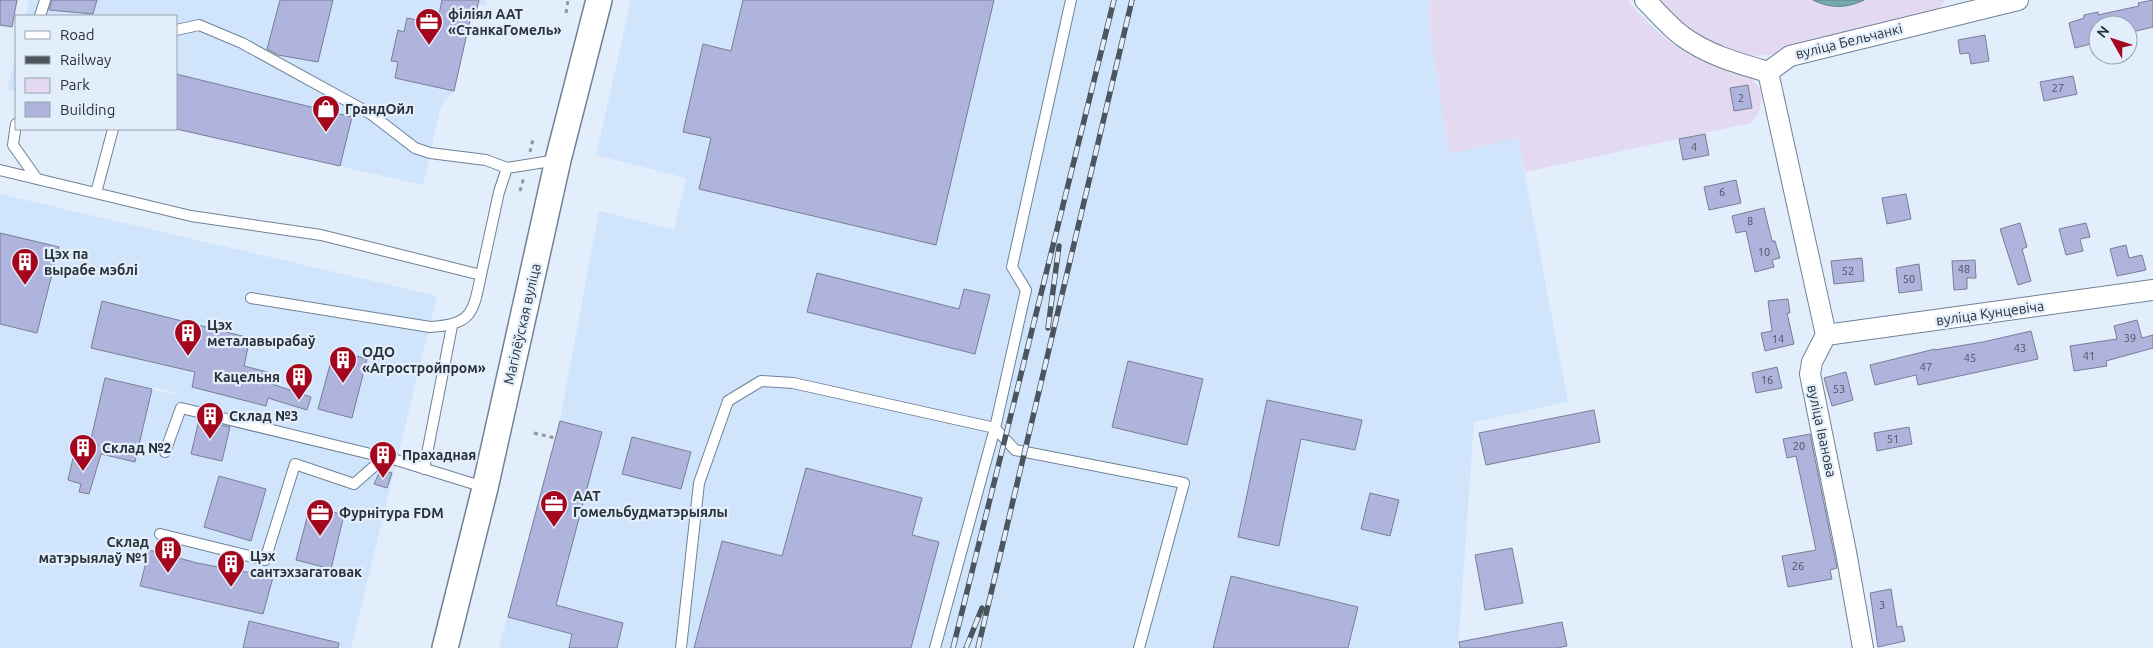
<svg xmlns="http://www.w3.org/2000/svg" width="2153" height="648" font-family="Ubuntu,sans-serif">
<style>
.built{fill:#d0e5fc;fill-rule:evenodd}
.green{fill:#e3d9f1}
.water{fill:#75abac;stroke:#5e868a}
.building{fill:#aeb4dc;stroke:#797d96}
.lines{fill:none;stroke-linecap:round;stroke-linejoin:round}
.service-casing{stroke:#6f8296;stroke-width:12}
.minor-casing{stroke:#6f8296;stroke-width:22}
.tertiary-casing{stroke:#6f8296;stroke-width:28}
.path{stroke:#8f99a4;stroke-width:3;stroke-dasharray:4 4;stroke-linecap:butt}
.service{stroke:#fff;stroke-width:10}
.minor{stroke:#fff;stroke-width:20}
.tertiary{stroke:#fff;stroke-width:25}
.rail-casing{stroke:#4c555e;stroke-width:5.5}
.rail{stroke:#e2eefc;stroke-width:4;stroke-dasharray:11;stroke-linecap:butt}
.labels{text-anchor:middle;stroke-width:4.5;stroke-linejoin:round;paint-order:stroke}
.number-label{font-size:11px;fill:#4a5262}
.poi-label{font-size:14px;font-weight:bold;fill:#293139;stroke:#e2eefc;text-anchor:start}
.street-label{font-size:14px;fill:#293139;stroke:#e2eefc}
</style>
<rect width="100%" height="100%" fill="#e2eefc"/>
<path class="built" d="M29 0H486L485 6 478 4 475 17 471 16 454 91 441 106 423 185 176 129V16H25Z
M631 0H1430L1428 16 1449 154 1518 138 1568 402 1474 422 1458 648H499L560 420 599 211 674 230 686 178 596 155Z
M16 54V91L7 90Z
M0 194 437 296 351 648H0ZM104 378 169 391 185 397 105 379Z"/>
<path class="green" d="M1430 0H1627C1645 20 1664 41 1688 54 1708 64 1730 69 1751 78L1758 86 1762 95 1759 113 1751 123 1525 172 1518 138 1449 154 1428 16Z
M1657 0H1945L1938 11 1783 53C1728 64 1694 37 1657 0Z"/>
<path class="water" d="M1813 0H1864C1848 8 1830 9 1813 0Z"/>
<path class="building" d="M0 0H17L12 27 0 25Z
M52 0H97L93 14 49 10Z
M280 0H333L318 62 278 55 267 49Z
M442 0H479L475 17 471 16 454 91 395 78 398 62 391 61 398 30 404 32 407 18 437 24Z
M743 0H994L936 245 699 189 711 138 683 132 703 44 731 51Z
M2153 0V27L2128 33V25H2098V53L2093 54 2091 44 2075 48 2069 23 2084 18V15L2098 12V15L2139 6 2138 3Z
M1985 35 1989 61 1971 64 1969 53 1960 54 1958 40Z
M176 74 352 117 340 166 176 129Z
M2073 76 2077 94 2044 101 2040 82Z
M1748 85 1752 108 1734 111 1730 88Z
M1705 134 1709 155 1683 160 1679 139Z
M1736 180 1741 203 1709 210 1704 187Z
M1906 194 1911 219 1887 224 1882 198Z
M1764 208 1772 241H1775L1780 258 1772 260 1774 267 1755 272 1746 231 1736 233 1732 216Z
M2020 223 2027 247 2022 249 2031 281 2018 285 2000 229Z
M2086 223 2090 237 2080 239 2083 251 2066 255 2059 229Z
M0 233 59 247 37 333 0 324Z
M2126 245 2129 258 2142 255 2146 270 2117 276 2110 249Z
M1862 258 1864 281 1834 284 1831 261Z
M1975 260 1976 278H1967V289L1954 290 1952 261Z
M1919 264 1922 290 1899 293 1896 268Z
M817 273 959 309 964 289 990 295 975 354 807 312Z
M1788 299 1790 313H1787L1794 344 1765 351 1761 333 1772 331 1768 301Z
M102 301 250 338 244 366 275 374 272 384 311 397 307 410 268 398 266 406 192 387 195 372 91 348Z
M2137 320 2142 338 2153 335V348L2106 361 2107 366 2074 371 2070 346 2117 339 2114 326Z
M2031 331 2038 359 1918 385 1916 375 1875 385 1870 365 1935 349V350L1983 342Z
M334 350 367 359 352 418 318 409Z
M1128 361 1203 379 1187 445 1112 427Z
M1777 367 1782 388 1756 393 1752 373Z
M1846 372 1853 400 1832 406 1824 378Z
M105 378 152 389 135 462 101 454 89 494 79 492 81 484 68 480 73 458 86 461Z
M1267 400 1362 420 1355 450 1301 439 1279 546 1238 537Z
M1594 410 1600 442 1486 465 1479 433Z
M199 420 230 427 222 461 191 454Z
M560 421 602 432 556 605 623 623 617 648H569L572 634 508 617Z
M1909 427 1912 444 1877 451 1874 433Z
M1810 434 1837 568 1830 570 1832 579 1788 587 1782 556 1816 550 1796 456 1787 458 1783 439Z
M632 437 691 452 681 489 622 474Z
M806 468 922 498 912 535 939 542 911 648H694L722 541 782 556Z
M381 469 392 473 387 488 374 484Z
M219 476 266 489 251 541 204 527Z
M1370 493 1399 500 1390 536 1361 529Z
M310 506 344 515 331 569 296 560Z
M1512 548 1523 603 1485 610 1475 555Z
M149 550 197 563 273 577 263 614 140 586Z
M1231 576 1358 607 1348 648H1213Z
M1891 589 1897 627 1902 626 1905 641 1878 647 1870 593Z
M249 621 339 643 338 648H243Z
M1562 622 1567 646 1557 648H1460L1459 642Z"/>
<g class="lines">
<defs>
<path id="service" d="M1071 0 1012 267 1026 290 995 428 1015 450 1184 483 1139 648
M40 16 45 0
M176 30 199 25 242 43 371 114 415 148 430 153 486 160 507 168
M16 124 13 145 37 179
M0 170 191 216 321 235 481 275 499 192 507 168 557 160
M96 193 113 129
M251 298 430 327C472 324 473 314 481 275
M165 452 181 408 387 458
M424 469 452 326
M160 534 265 560 295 464 354 484 379 462 393 459 484 487
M681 648 699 483 728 401 761 381 793 383 995 428 935 648"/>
<path id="minor" d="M1645 0C1657 12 1669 26 1682 36 1708 55 1737 63 1768 72L1790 56 2018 0
M1768 72 1826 335 1812 362 1810 374 1846 552 1863 648
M1826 335 2153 290"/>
<path id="tertiary" d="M445 648 485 488 558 160 599 0"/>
</defs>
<use href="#service" class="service-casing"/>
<use href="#minor" class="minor-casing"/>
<use href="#tertiary" class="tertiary-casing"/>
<path class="path" d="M566 13 568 0
M530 152 533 139
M520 191 524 177
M534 433 555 438"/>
<use href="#service" class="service"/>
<use href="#minor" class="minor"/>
<use href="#tertiary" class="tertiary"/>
<defs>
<path id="rail" d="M1048 328 1059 246
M953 648 1114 0
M966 648 982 608
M978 648 1132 0"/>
</defs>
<use href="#rail" class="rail-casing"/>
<use href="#rail" class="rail"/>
</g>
<defs>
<symbol id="office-pin" viewBox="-11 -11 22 30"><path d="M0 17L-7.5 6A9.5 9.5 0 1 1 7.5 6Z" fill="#a3061d" stroke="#e2eefc"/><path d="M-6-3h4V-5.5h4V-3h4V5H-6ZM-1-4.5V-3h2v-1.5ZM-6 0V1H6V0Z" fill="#fff"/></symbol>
<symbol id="shop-pin" viewBox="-11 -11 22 30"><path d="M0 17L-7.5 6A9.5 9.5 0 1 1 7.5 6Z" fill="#a3061d" stroke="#e2eefc"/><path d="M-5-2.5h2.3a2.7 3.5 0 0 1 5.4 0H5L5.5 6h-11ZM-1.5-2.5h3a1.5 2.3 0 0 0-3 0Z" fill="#fff"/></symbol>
<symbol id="building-pin" viewBox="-11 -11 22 30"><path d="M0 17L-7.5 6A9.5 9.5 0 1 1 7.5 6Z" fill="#a3061d" stroke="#e2eefc"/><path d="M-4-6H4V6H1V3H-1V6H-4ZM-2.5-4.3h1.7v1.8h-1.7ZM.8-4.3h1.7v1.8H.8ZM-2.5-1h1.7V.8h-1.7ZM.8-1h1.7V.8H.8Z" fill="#fff"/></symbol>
</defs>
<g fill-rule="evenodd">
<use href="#office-pin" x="413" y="6" width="32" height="43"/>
<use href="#shop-pin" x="310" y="93" width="32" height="43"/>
<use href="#building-pin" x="9" y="246" width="32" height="43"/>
<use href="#building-pin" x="172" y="317" width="32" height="43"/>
<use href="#building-pin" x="327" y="344" width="32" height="43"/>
<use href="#building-pin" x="283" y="361" width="32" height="43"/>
<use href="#building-pin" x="194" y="400" width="32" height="43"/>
<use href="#building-pin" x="67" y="432" width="32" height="43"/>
<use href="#building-pin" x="367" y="439" width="32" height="43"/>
<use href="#office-pin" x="538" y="488" width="32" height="43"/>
<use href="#office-pin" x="304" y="497" width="32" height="43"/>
<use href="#building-pin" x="152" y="534" width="32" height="43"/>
<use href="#building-pin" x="215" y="548" width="32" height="43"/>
</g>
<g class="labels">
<g class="number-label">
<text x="2058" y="92">27</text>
<text x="1741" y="102">2</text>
<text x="1694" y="151">4</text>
<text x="1722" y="196">6</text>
<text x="1750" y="225">8</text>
<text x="1764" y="256">10</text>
<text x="1964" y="273">48</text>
<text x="1848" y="275">52</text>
<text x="1909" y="283">50</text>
<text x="2130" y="342">39</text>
<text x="1778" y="343">14</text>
<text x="2020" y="352">43</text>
<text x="2089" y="360">41</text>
<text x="1970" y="362">45</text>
<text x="1926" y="371">47</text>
<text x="1767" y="384">16</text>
<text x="1839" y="393">53</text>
<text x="1893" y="443">51</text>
<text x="1799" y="450">20</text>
<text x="1798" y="570">26</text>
<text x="1882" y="609">3</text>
</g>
<g class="poi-label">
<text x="448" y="19">філіял ААТ<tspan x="448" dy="16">«СтанкаГомель»</tspan></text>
<text x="345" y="114">ГрандОйл</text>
<text x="44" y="259">Цэх па<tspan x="44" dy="16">вырабе мэблі</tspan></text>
<text x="207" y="330">Цэх<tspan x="207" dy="16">металавырабаў</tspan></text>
<text x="362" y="357">ОДО<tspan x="362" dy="16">«Агростройпром»</tspan></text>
<text x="280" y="382" text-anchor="end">Кацельня</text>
<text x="229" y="421">Склад №3</text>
<text x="102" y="453">Склад №2</text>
<text x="402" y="460">Прахадная</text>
<text x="573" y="501">ААТ<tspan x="573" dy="16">Гомельбудматэрыялы</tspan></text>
<text x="339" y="518">Фурнітура FDM</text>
<text x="149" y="547" text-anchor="end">Склад<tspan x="149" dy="16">матэрыялаў №1</tspan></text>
<text x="250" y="561">Цэх<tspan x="250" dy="16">сантэхзагатовак</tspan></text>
</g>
<g class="street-label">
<text transform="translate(1849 41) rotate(-14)" y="5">вуліца Бельчанкі</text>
<text transform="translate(1990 313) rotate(-8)" y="5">вуліца Кунцевіча</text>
<text transform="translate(522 324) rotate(-77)" y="5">Магілёўская вуліца</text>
<text transform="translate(1822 431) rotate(78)" y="5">вуліца Іванова</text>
</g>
</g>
<rect x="15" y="15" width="162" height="115" fill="#e2eefc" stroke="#98a2ae"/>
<rect x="25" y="31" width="25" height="8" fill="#ffffff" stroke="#98a2ae"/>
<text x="60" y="40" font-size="15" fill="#293139">Road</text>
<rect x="25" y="56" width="25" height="8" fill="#4c555e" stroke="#98a2ae"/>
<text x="60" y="65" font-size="15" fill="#293139">Railway</text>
<rect x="25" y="78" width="25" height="15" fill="#e3d9f1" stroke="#98a2ae"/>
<text x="60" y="90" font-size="15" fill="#293139">Park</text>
<rect x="25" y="102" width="25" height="15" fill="#aeb4dc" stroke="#98a2ae"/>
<text x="60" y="115" font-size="15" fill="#293139">Building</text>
<g transform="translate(2113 40) rotate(309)"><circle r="24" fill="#e2eefc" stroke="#98a2ae"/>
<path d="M0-4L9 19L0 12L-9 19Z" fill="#a3061d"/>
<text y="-8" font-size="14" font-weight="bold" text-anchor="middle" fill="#293139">N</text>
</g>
</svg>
